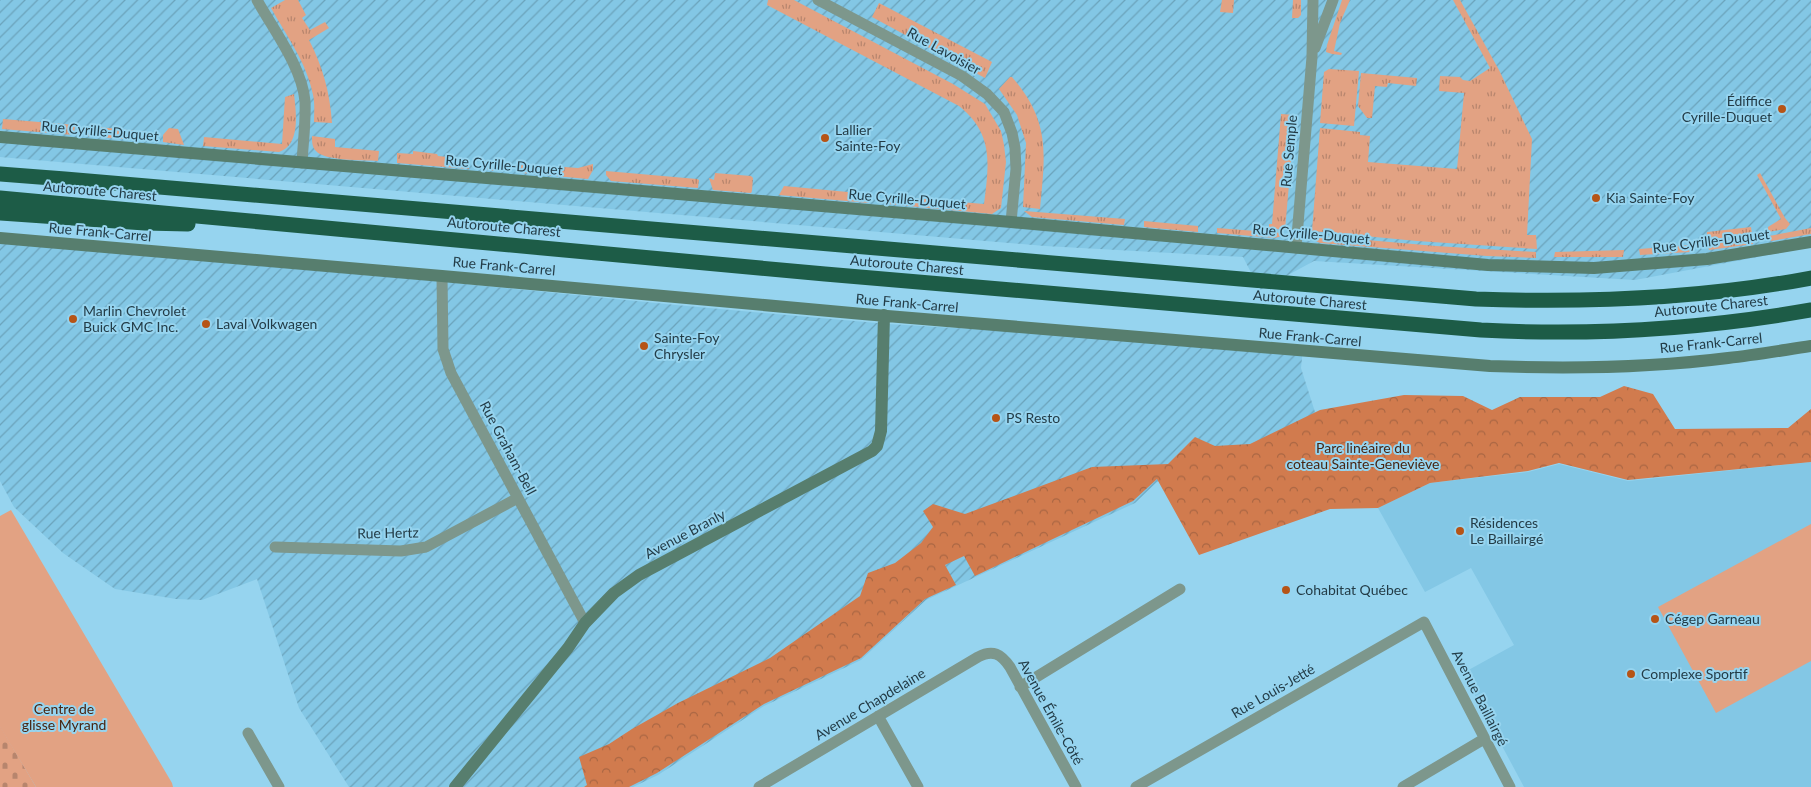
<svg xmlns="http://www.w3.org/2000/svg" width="1811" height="787" font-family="Lato,sans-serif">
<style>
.built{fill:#83c7e5}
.industrial{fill:url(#industrial-furrows)}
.grass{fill:url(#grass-tufts)}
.forest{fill:url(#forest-crowns)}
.cemetery{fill:url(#cemetery-stones)}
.park{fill:#e2a283}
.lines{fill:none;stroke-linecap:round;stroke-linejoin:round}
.street{stroke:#7d978c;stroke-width:11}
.secondary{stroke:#577e6e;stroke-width:12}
.highway{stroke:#1d5c47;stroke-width:15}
.poi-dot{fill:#b65416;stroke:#96d4ef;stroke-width:2}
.labels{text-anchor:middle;stroke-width:4;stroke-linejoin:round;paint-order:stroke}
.street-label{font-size:14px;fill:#233c47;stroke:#96d4ef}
.poi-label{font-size:14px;fill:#233c47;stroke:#96d4ef;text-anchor:start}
.park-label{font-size:14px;fill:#482512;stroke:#96d4ef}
</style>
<defs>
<pattern id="industrial-furrows" width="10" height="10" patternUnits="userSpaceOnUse" patternTransform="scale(1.25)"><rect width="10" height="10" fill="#83c7e5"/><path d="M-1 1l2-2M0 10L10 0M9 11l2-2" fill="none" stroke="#6ba3bb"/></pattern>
<pattern id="grass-tufts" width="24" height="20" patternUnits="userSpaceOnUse" patternTransform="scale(1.25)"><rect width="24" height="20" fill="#e2a283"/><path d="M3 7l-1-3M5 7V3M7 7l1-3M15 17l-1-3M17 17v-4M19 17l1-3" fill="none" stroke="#b7856d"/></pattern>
<pattern id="forest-crowns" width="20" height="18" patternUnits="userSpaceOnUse" patternTransform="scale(1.25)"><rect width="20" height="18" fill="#d17b4e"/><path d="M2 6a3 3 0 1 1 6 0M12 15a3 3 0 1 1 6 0" fill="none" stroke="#a96643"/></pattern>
<pattern id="cemetery-stones" width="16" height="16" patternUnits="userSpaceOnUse" patternTransform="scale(1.25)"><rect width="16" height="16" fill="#e2a283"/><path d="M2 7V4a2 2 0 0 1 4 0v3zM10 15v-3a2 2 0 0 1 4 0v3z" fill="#b7856d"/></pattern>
</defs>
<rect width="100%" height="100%" fill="#96d4ef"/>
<path class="built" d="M1811 462V787H1524L1463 673 1514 645 1471 568 1425 592 1378 508 1430 483 1528 472 1559 464 1628 481Z"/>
<path class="industrial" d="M0 0H1811V247L1635 280 1314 261 1260 290 1243 257 1045 246 0 157Z
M0 238 676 305 888 324 1303 349 1301 368 1315 412 1324 457 1157 482 1135 503 926 600 861 660 764 706 658 775 633 787H349L299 708 257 579 202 600 176 599 115 589 63 553 14 507 0 481Z"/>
<path class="grass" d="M285 0H298L306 15 302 18 310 30 325 22 329 28 309 40C323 67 330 93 332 123L314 122C314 113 315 103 313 95 307 63 286 35 271 8Z
M768 0H794L953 84 985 104 1001 131 1004 145 1006 162 1001 208 992 214 888 204 889 196 984 204C989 164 994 134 959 106L767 5Z
M1222 0H1234L1233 13 1220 12Z
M1293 0H1301V15L1298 18H1292Z
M1342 0H1350L1340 23 1334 51 1342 53 1341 55 1332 54 1326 52 1327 45Z
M1453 0H1460L1499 70 1532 139 1527 235H1536L1537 249 1417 241 1312 231 1320 128 1360 132V135L1370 136 1368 162 1457 169 1464 93 1439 91 1440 76 1460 77 1463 80 1470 81 1490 68Z
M879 3 992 62 985 78 872 17Z
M1329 69 1359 71 1354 126 1320 123 1324 72Z
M1361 73 1417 78 1416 86 1388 83 1387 87 1375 86 1372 118H1367L1358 106Z
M1010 77H1012C1051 122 1045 154 1040 209L1023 207 1026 143 1017 115 999 89Z
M294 94C296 112 301 145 279 152L203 146 204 137 282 144 285 97Z
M1281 114 1295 115 1285 230 1269 228V224H1272Z
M3 119 75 125 74 135 2 129Z
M88 126 147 132V141L87 136Z
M169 128 178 129 184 145 163 142V135Z
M312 136 335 139V147L379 151 378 161C364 160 324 161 316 151 312 147 312 142 312 136Z
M413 151 437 154 438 156 465 159 469 166V169L397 163V153L413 154Z
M482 160 501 164 502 168 497 171 488 170Z
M524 164 578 168 593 164V170L588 179 522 173 519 168 520 166Z
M606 171 697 179 699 180 698 188 611 181 606 175Z
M715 173 751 176 753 178 752 191 751 193 713 190 709 178 714 180Z
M1760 173 1785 218 1790 224 1786 229 1768 232V227L1781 219 1757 175Z
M784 186 869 194V203L779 195Z
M1024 211 1125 219 1124 225 1032 217Z
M1144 221 1198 226V232L1144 227Z
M1751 227 1752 234 1706 240 1707 232Z
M1217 228 1283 233 1279 237 1274 238 1217 233Z
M1811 228V234L1771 241 1769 236Z
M1309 235 1436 246 1536 252V258L1487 256 1320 243 1312 239Z
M1753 238V244L1709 250 1707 243Z
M1691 245 1690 252 1640 255 1639 249Z
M1624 250 1623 257H1554L1555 252Z"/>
<path class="forest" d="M1624 386 1653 394 1675 429 1788 428 1811 409V462L1628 480 1559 463 1528 471 1430 483 1378 508 1330 509 1199 555 1157 479 1133 501 975 576 964 556 945 565 956 585 925 599 861 658 764 704 657 773 629 787H584L587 785 579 757 609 744 632 729 678 703 770 658 860 596 868 573 895 563 921 543 933 527 923 511 933 504 965 514 1092 467 1168 464 1195 437 1215 446 1250 444 1320 410 1404 395 1463 396 1492 410 1520 397H1600Z"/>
<path class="cemetery" d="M0 726 36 787H0Z"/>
<path class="park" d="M11 510 172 783 173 787H36L0 727V516Z
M1811 524V661L1716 713 1658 607Z"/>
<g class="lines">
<path class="street" d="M257 0C273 29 302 67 305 101 306 121 303 143 302 163
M818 0 962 76 987 94 1004 112 1012 133 1015 148 1016 169 1011 222
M1315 48 1333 0
M1296 248 1312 57 1313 0
M442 276 443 349 451 373 585 623
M275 547 401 551 426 547 518 498
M1020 687 1180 589
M878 716 918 787
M248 733 279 787
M759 787 978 657C993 649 1001 654 1010 667L1076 787
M1136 787 1424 622 1510 787
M1403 787 1484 739"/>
<path class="secondary" d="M0 137 1011 222 1488 265 1594 268 1707 259 1811 242
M0 238 442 276 863 314 1490 366C1569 369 1649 368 1728 358 1756 355 1784 350 1811 346
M455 787 568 648 585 623 614 593 639 575 872 451 877 446 881 431 884 315"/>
<path class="highway" d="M0 174 65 179 1476 299C1588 303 1700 299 1811 278
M0 198 825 274 1481 330C1591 336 1702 329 1811 310
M0 213 145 223 188 224"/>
</g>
<g class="poi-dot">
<circle cx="1782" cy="109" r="5"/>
<circle cx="825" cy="138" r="5"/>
<circle cx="1596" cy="198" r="5"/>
<circle cx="73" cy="319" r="5"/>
<circle cx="206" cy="324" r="5"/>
<circle cx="644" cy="346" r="5"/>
<circle cx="996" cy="418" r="5"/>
<circle cx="1460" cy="531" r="5"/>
<circle cx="1286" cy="590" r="5"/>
<circle cx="1655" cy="619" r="5"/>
<circle cx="1631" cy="674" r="5"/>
</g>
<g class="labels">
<g class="street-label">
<text transform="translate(944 51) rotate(29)" y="5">Rue Lavoisier</text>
<text transform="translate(100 131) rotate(5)" y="5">Rue Cyrille-Duquet</text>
<text transform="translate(1289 151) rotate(-85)" y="5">Rue Semple</text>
<text transform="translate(504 165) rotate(5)" y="5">Rue Cyrille-Duquet</text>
<text transform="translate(100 191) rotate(5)" y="5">Autoroute Charest</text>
<text transform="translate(907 199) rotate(5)" y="5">Rue Cyrille-Duquet</text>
<text transform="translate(504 227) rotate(5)" y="5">Autoroute Charest</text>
<text transform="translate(100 232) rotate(5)" y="5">Rue Frank-Carrel</text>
<text transform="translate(1311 234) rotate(5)" y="5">Rue Cyrille-Duquet</text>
<text transform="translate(1711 241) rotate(-7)" y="5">Rue Cyrille-Duquet</text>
<text transform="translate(907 265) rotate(5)" y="5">Autoroute Charest</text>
<text transform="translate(504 266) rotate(5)" y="5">Rue Frank-Carrel</text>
<text transform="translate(1310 300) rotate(5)" y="5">Autoroute Charest</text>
<text transform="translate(907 303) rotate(5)" y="5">Rue Frank-Carrel</text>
<text transform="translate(1711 306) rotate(-6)" y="5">Autoroute Charest</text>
<text transform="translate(1310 337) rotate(5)" y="5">Rue Frank-Carrel</text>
<text transform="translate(1711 343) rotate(-6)" y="5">Rue Frank-Carrel</text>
<text transform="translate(508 448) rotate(62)" y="5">Rue Graham-Bell</text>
<text transform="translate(388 533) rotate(-1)" y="5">Rue Hertz</text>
<text transform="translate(685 534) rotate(-28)" y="5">Avenue Branly</text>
<text transform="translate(1273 691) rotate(-30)" y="5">Rue Louis-Jetté</text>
<text transform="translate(1480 698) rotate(63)" y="5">Avenue Baillairgé</text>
<text transform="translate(870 704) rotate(-31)" y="5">Avenue Chapdelaine</text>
<text transform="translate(1051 712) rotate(61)" y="5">Avenue Émile-Côté</text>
</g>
<g class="poi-label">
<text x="1772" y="106" text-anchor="end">Édiffice<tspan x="1772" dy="16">Cyrille-Duquet</tspan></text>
<text x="835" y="135">Lallier<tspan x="835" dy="16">Sainte-Foy</tspan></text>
<text x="1606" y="203">Kia Sainte-Foy</text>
<text x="83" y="316">Marlin Chevrolet<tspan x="83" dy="16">Buick GMC Inc.</tspan></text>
<text x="216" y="329">Laval Volkwagen</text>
<text x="654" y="343">Sainte-Foy<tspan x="654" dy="16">Chrysler</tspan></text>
<text x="1006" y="423">PS Resto</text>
<text x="1470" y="528">Résidences<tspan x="1470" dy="16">Le Baillairgé</tspan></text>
<text x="1296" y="595">Cohabitat Québec</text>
<text x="1665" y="624">Cégep Garneau</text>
<text x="1641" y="679">Complexe Sportif</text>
</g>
<g class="park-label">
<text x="1363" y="453">Parc linéaire du<tspan x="1363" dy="16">coteau Sainte-Geneviève</tspan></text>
<text x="64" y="714">Centre de<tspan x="64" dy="16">glisse Myrand</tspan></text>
</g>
</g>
</svg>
